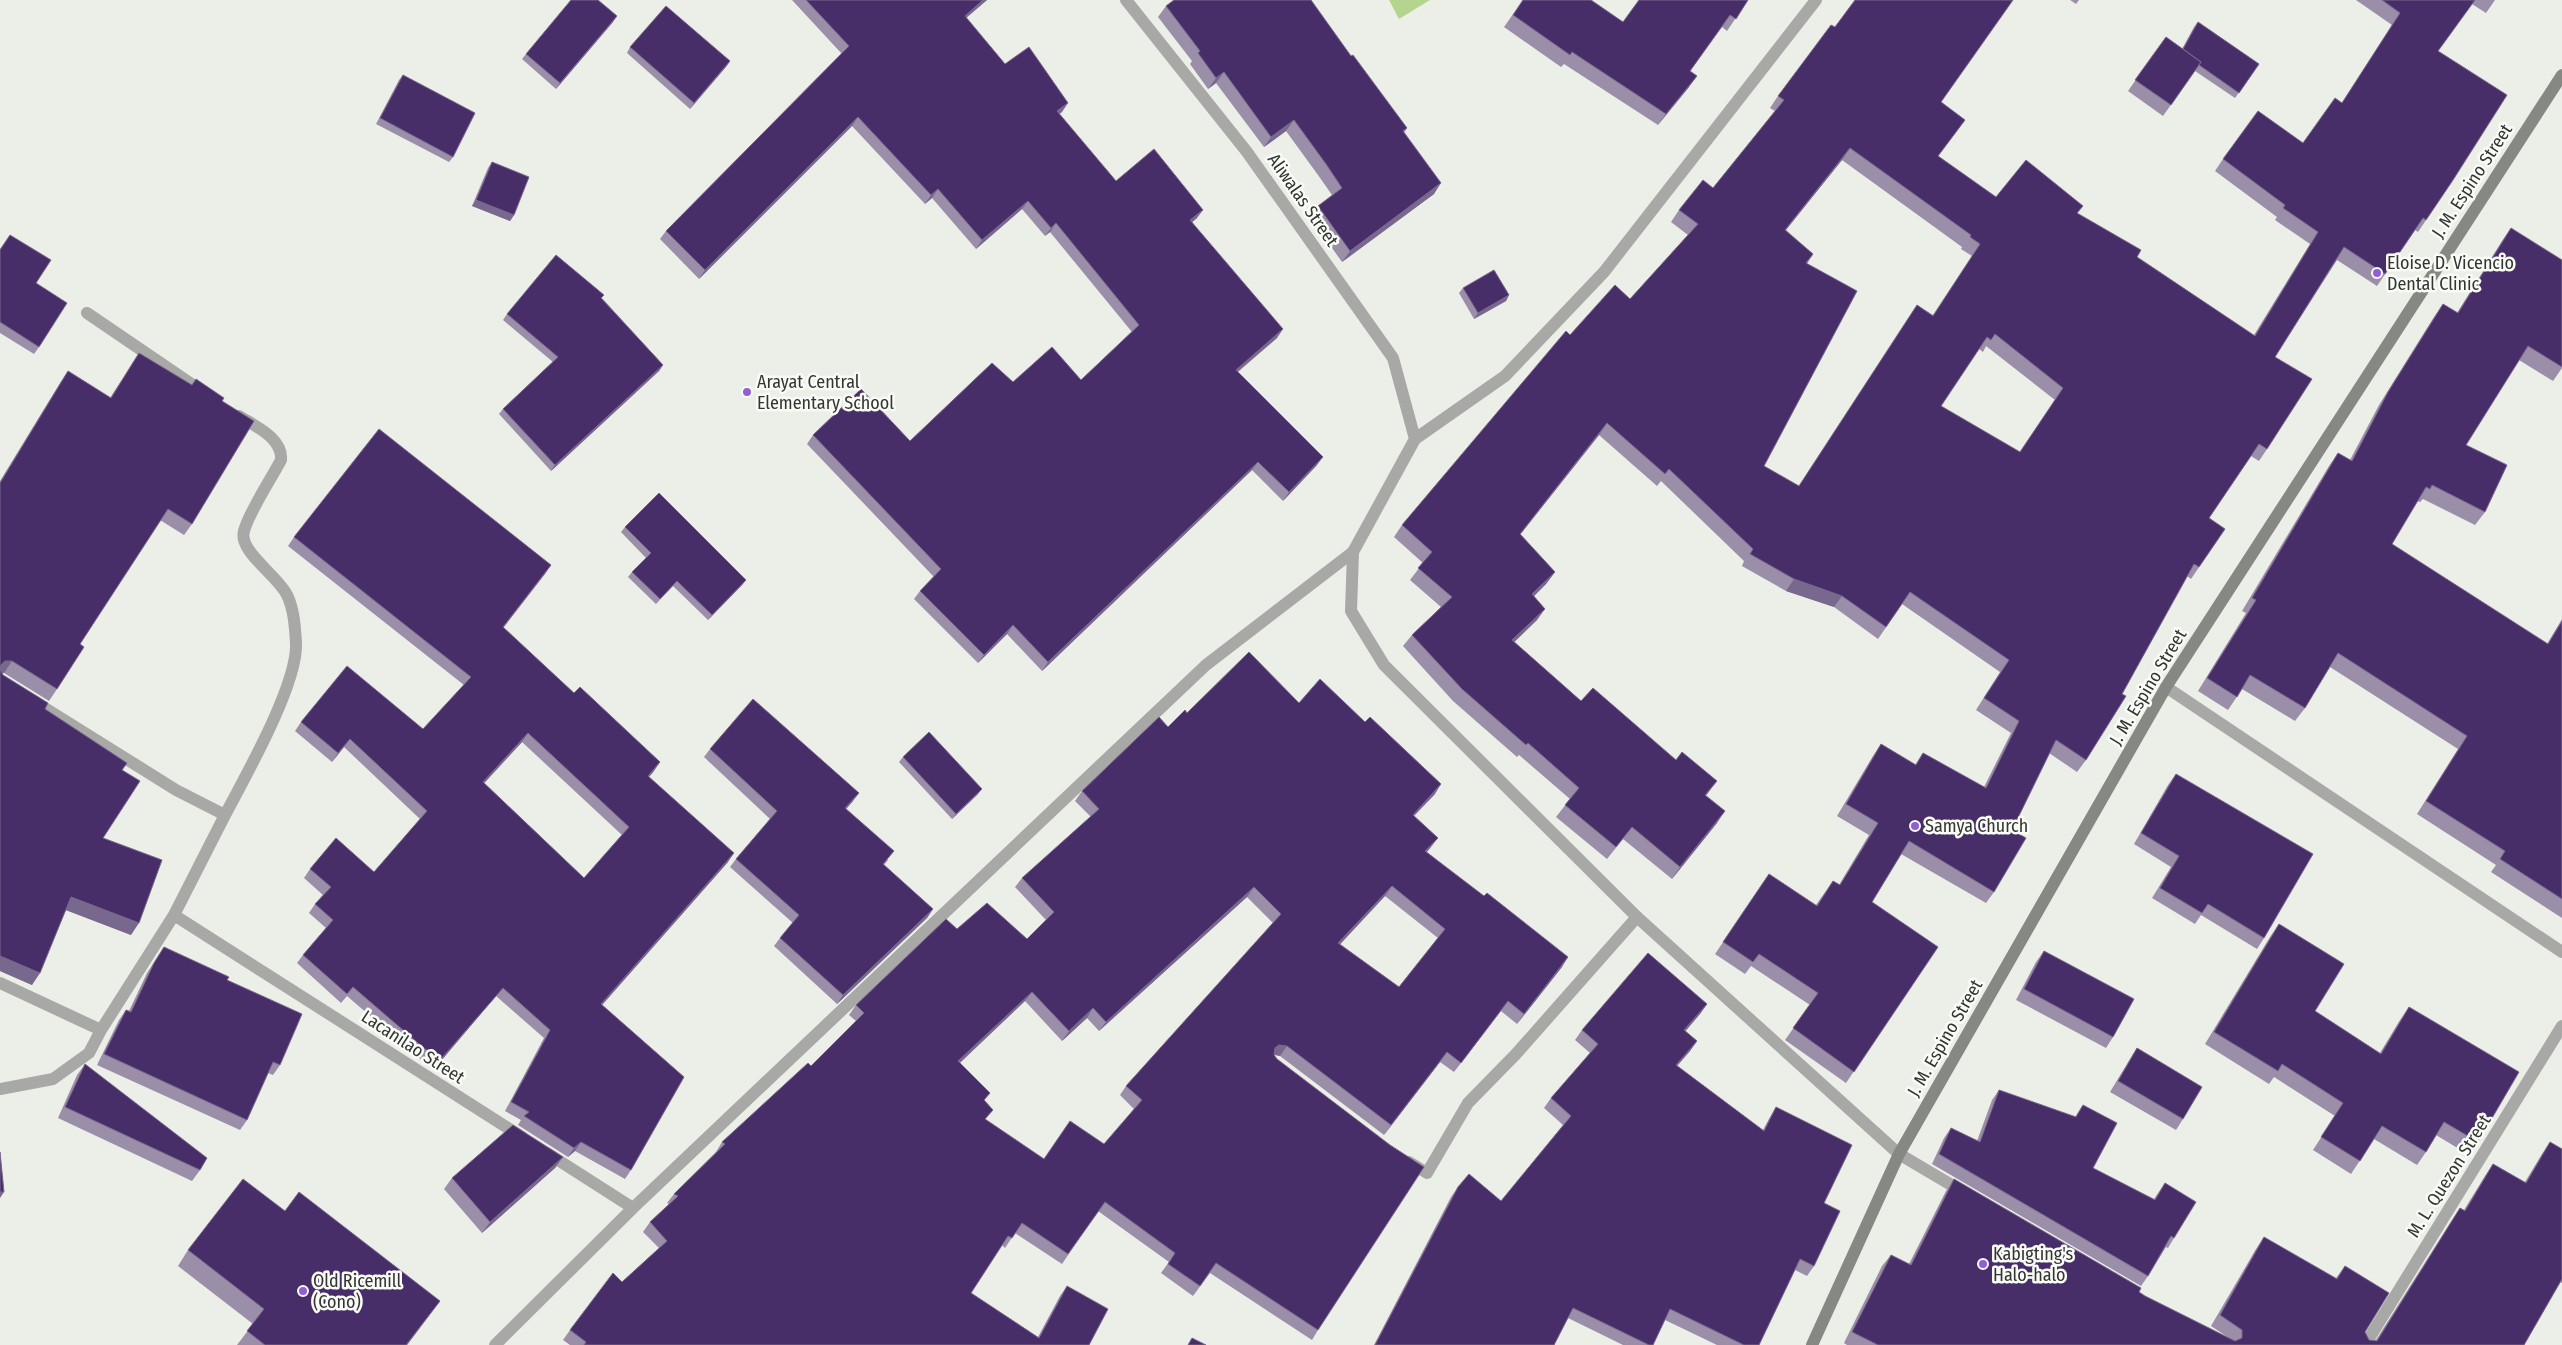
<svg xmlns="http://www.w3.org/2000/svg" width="2562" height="1345" font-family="'Fira Sans Condensed',sans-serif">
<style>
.water{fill:#b5d48d}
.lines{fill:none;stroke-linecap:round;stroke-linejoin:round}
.minor{stroke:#a8a9a6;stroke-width:12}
.tertiary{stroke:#a8a9a6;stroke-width:12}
.secondary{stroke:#868884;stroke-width:12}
.wall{fill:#9a8ea8;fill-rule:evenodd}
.shaded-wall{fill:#79688e}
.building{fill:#482e68;stroke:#79688e;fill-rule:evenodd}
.poi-dot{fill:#935dd5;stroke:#f9fcf6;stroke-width:2}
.labels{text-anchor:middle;stroke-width:5;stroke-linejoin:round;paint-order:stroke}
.street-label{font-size:18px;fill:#343533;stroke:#f9fcf6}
.poi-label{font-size:18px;fill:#343533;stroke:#f9fcf6;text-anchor:start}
</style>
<rect width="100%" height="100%" fill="#ecefe8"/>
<path class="water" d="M1389 0H1430L1399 19Z"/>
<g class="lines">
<path class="minor" d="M87 313 206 394
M2166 687 2562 952
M32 700 176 790 225 815C245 777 298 684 296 643 295 627 294 609 287 595 278 576 238 551 244 531 249 512 271 479 281 460 283 438 255 426 239 416
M174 915 522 1137
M0 983 101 1030
M0 1089 53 1079 89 1053 101 1030 174 915 225 815
M547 1153 633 1208
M1899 1154 1965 1193
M1409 1162 1427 1173 1468 1103 1516 1054 1637 917
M495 1345 633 1208 1206 665 1353 552
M2365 1345 2562 1026"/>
<path class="tertiary" d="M1126 0 1247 152 1393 358 1415 439
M1816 0 1604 272 1505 376 1415 439 1353 552 1351 611 1384 665 1637 917 1899 1154"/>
<path class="secondary" d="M1812 1345 1899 1154 2166 687 2562 75"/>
</g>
<path class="wall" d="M792 0H987L966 18 1005 64 1062 112 1059 114 1116 181 1197 218 1192 222 1277 338 1238 372 1317 465 1283 501 1252 470 1042 671 1007 634 978 663 914 599 920 591 934 577 807 444 813 435 910 441 1013 382 1081 380 1132 332 1050 232 1045 236 1022 209 976 249 932 198 925 204 852 126 699 279 660 239 666 231 842 54Z
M1523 0 1623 22 1748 0 1727 31 1722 27 1690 71 1689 87 1658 125 1564 64 1561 67 1504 27Z
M2070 0H2079L2076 4Z
M2356 0H2495L2486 13 2472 4 2438 51 2453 180 2418 232 2415 230 2377 286 2337 260 2275 357 2267 449 2259 461 2251 456 2209 518 2225 529 2191 579 2187 576 2086 760 2077 772 2049 753 2012 830 1994 892 1986 903 1901 854 1872 902 1938 947 1846 1083 1785 1040 1810 1005 1751 966 1745 974 1715 954 1769 874 1816 905 1833 881 1839 885 1869 835 1837 816 1873 756 1881 744 1915 765 1923 753 1984 787 2011 733 1976 710 2000 672 1902 604 1878 639 1834 607 1786 591 1742 566 1744 561 1661 481 1657 486 1599 435 1520 535 1555 572 1546 584 1534 596 1537 620 1514 642 1581 701 1708 793 1706 795 1717 823 1672 879 1623 839 1607 859 1556 817 1570 799 1519 755 1517 757 1453 701 1403 646 1412 635 1441 607 1410 580 1423 563 1394 537 1402 525 1570 335 1630 299 1688 235 1671 222 1679 210 1713 188 1775 111 1770 108 1778 96 1941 102 1965 120 1938 156 1996 197 2078 214 2137 257 2254 335 2310 244 2275 220 2277 217 2215 171 2223 159 2303 143 2342 103 2392 25ZM1842 160 1962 247 1961 249 1972 256 1933 315 1917 305 1799 486 1764 466 1807 264 1813 254 1786 230ZM1986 346 2055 400 2020 452 1941 406 1979 349 1983 352Z
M1166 6 1351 56 1407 128 1404 133 1434 194 1342 262 1310 217 1318 206 1332 195 1318 175 1286 131 1264 147 1216 83 1208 89 1190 64 1192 61 1158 17Z
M613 22 556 89 522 59 526 54Z
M2198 22 2259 64 2235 98 2195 71 2163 116 2128 91 2166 37 2182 49 2194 27Z
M630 47 730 61 690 109 627 53Z
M403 75 453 157 449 162 376 124 399 80Z
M492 162 514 215 510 221 472 206 488 168Z
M2511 228 2562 368 2553 381 2519 360 2466 445 2485 512 2475 525 2423 499 2420 502 2417 501 2392 544 2547 644 2562 619V918L2491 872 2496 865 2417 814 2458 749 2330 667 2305 708 2295 721 2242 689 2228 710 2198 691 2246 613 2242 611 2329 466 2338 453 2350 460 2379 405 2434 317 2443 304 2457 313 2502 241Z
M10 235 36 283 39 347 34 354 0 333V249Z
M1463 288 1509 295 1506 301 1474 319 1459 293Z
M602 298 663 365 659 371 551 471 499 414 503 409 553 362 503 320 507 314Z
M139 353 192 385 196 379 222 401 192 524 184 535 160 520 80 644 57 689 49 701 4 673H2L3 675 45 709 122 770 103 838 131 935 66 910 32 985 0 971V481L60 383 68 371 110 398Z
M625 527 746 580 742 585 708 620 673 586 656 604 628 577 632 572 646 558 621 532Z
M294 537 551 565 503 627 654 771 649 777 728 862 602 1005 631 1170 625 1179 575 1151 568 1157 518 1125 521 1120 505 1111 544 1038 496 996 435 1068 419 1058 347 996 341 1003 297 963 303 955 326 928 309 913 315 904 323 895 304 878 310 869 374 872 420 819 344 747 332 762 295 731 301 722 423 729 464 685 288 546ZM522 742 622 835 584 878 484 783Z
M1299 703 1435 794 1414 816 1431 847 1427 852 1562 967 1517 1024 1501 1011 1454 1072 1440 1062 1384 1135 1280 1056 1274 1055 1318 1330 1312 1340 1210 1273 1193 1296 1161 1273 1169 1262 1098 1211 1062 1264 1015 1233 1005 1248 1002 1245 971 1293 1038 1337 1060 1296 1067 1286 1089 1345H570L563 1340 570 1330 659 1248 643 1232 650 1222 669 1204 667 1203 674 1194 716 1152 722 1142 811 1066 856 1021 849 1015 856 1005 957 929 1027 939 1046 920 1015 887 1022 878 1091 817 1075 801 1082 791 1187 713ZM1385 896 1438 938 1399 987 1340 944ZM1247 897 1273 923 1126 1086 1120 1095 1134 1109 1104 1144 1044 1159 986 1120 985 1101 960 1063 1025 1001 1062 1041 1087 1018 1099 1031Z
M710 749 853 801 846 809 888 860 884 865 933 909 927 918 837 1004 774 946 780 938 793 923 730 867 736 859 770 819 704 757Z
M903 757 978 794 952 819 899 762Z
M2176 774 2264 938 2257 949 2201 915 2195 924 2152 898 2171 867 2134 844 2168 785Z
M2279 924 2315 1011 2380 1053 2400 1020 2409 1007 2478 1142 2469 1155 2436 1135 2426 1152 2417 1165 2374 1139 2351 1174 2313 1150 2335 1116 2274 1077 2269 1084 2205 1044 2270 937Z
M164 947 227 980 280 1065 273 1075 268 1073 247 1120 240 1130 97 1065 119 1020 126 1010 129 1011 147 973Z
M2044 951 2113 1037 2106 1048 2016 1000 2036 962Z
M1707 1004 1700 1014 1685 1031 1697 1041 1690 1051 1677 1066 1763 1130 1770 1117 1776 1107 1824 1203 1814 1266 1807 1276 1795 1270 1759 1345H1717L1665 1320 1653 1345H1623L1568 1318 1554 1345H1374L1451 1197 1458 1187 1501 1201 1563 1125 1544 1108 1551 1098 1590 1053 1575 1040 1582 1030Z
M2137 1048 2183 1119 2176 1130 2110 1092 2130 1059Z
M85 1064 200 1170 192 1181 58 1118 77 1075Z
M1999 1090 2075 1117 2083 1105 2093 1168 2154 1199 2165 1183 2174 1238 2168 1248 2166 1247 2148 1276 2141 1286 1932 1164 1944 1138 1951 1128 1977 1141 1992 1100Z
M2550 1142 2562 1149V1283L2560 1282 2524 1345H1847L1844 1343 1882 1266 1891 1255 1909 1264 1946 1191 1954 1179 2145 1296 2232 1340 2211 1326 2256 1249 2264 1237 2336 1278 2345 1266 2365 1332 2369 1340H2376L2452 1220 2460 1208 2464 1210 2485 1176 2493 1164 2525 1182 2542 1154Z
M563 1157 555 1168 482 1233 444 1189 452 1178Z
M285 1211 440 1301 407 1345H237L253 1324 178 1266 188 1250Z"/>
<path class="shaded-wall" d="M983 0H987L959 24 965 16Z
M617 16 613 22 556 89 560 83Z
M730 61 726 67 690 109 694 103Z
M1224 72 1216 83 1208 89 1216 78Z
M1697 76 1689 87 1658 125 1666 114Z
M1068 103 1062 112 1051 119 1057 111Z
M858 117 852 126 699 279 705 270Z
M1294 120 1286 131 1264 147 1271 137Z
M1850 148 1842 160 1777 241 1785 230Z
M1441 183 1434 194 1342 262 1350 251Z
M938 189 932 198 925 204 931 195Z
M476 200 514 215 510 221 472 206Z
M1028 201 1022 209 976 249 982 240Z
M1203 210 1197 218 1184 229 1190 220Z
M1056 223 1050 232 1045 236 1051 228Z
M1509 295 1506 301 1474 319 1478 313Z
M1283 329 1277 338 1230 378 1236 370Z
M663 365 659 371 551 471 555 465Z
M1607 423 1599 435 1511 546 1520 534Z
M1323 457 1317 465 1283 501 1289 492Z
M1258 462 1252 470 1042 671 1048 662Z
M551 565 545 574 497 636 503 627Z
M1555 572 1546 584 1524 606 1532 594Z
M1794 579 1842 596 1834 607 1786 591Z
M746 580 742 585 708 620 712 615Z
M1545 609 1537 620 1504 652 1512 640Z
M1013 625 1007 634 978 663 984 655Z
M5 661H12L4 673H0V666Z
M528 733 522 742 477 791 483 782Z
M350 739 344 747 332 762 338 753Z
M660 762 654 771 642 785 648 776Z
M1717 781 1708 793 1697 806 1705 795Z
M1441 784 1435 794 1406 824 1413 815Z
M982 789 978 794 952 819 956 814Z
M859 793 853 801 839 817 845 808Z
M1725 811 1717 823 1672 879 1680 867Z
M1438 838 1431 847 1419 860 1425 851Z
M734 853 728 862 595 1013 601 1004Z
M1392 886 1385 896 1332 953 1338 943Z
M1254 887 1247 897 1099 1031 1106 1022Z
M71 897 139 923 131 935 63 909Z
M933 909 927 918 837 1004 843 995Z
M0 956 40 973 32 985 0 971Z
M1568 957 1562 967 1517 1024 1524 1014Z
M503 988 496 996 435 1068 441 1059Z
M1032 992 1025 1001 951 1071 958 1061Z
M1707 1004 1700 1014 1678 1040 1684 1030Z
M1093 1008 1087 1018 1062 1041 1069 1031Z
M1697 1041 1690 1051 1669 1075 1676 1065Z
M1279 1045 1287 1046 1280 1056 1272 1054 1275 1048Z
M1447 1052 1440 1062 1384 1135 1391 1125Z
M581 1142 575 1151 568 1157 574 1148Z
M563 1157 555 1168 482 1233 490 1222Z
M0 1192H4L0 1198Z
M440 1301 407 1345H406Z"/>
<path class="building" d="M571 0H598L617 16 560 83 526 54Z
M806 0H983L965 16 1005 64 1029 47 1068 103 1057 111 1116 181 1154 149 1203 210 1190 220 1283 329 1236 370 1323 457 1289 492 1258 462 1048 662 1013 625 984 655 920 591 941 569 813 435 861 389 910 441 992 363 1013 382 1052 347 1081 380 1139 325 1056 223 1051 228 1028 201 982 240 938 189 931 195 858 117 705 270 666 231 849 46Z
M1174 0H1311L1351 56 1353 55 1407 128 1403 131 1441 183 1350 251 1318 206 1342 188 1326 164 1294 120 1271 137 1224 72 1216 78 1198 53 1200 51 1166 6Z
M1523 0H1591L1623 22 1639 0H1748L1736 19 1730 15 1690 71 1697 76 1666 114 1572 52 1570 55 1513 15Z
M1855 0H2013L1941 102 1965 120 1938 156 1996 197 2026 160 2083 206 2077 213 2141 250 2137 257 2255 336 2318 232 2283 208 2285 205 2223 159 2258 111 2303 143 2335 98 2342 103 2400 13 2382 0H2475L2438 51 2507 95 2453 180 2426 220 2423 218 2385 274 2344 247 2275 357 2312 379 2267 449 2259 444 2209 518 2225 529 2199 567 2194 564 2122 694 2126 696 2086 760 2056 740 2012 830 2026 838 1994 892 1909 841 1872 902 1938 947 1854 1072 1793 1028 1818 993 1759 954 1753 962 1723 942 1769 874 1817 906 1833 881 1840 885 1878 823 1846 804 1881 744 1916 765 1923 753 1986 788 2019 721 1984 698 2009 660 1910 592 1886 627 1842 596 1794 579 1750 554 1753 549 1669 469 1665 474 1607 423 1520 534 1555 572 1532 594 1545 609 1512 640 1581 701 1593 688 1676 760 1682 752 1717 781 1705 795 1725 811 1680 867 1632 827 1616 847 1565 805 1579 788 1528 743 1526 745 1462 689 1412 635 1452 597 1418 568 1432 552 1402 525 1566 331 1570 335 1615 285 1630 299 1698 224 1679 210 1703 180 1713 188 1784 100 1778 96 1831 25 1835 27ZM1850 148 1971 235 1970 237 1980 244 1933 316 1917 305 1799 486 1764 466 1857 291 1806 263 1813 254 1785 230ZM1995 334 2063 388 2020 452 1941 406 1987 337 1991 340Z
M666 6 730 61 694 103 630 47Z
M2198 22 2259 64 2239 93 2199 65 2201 62 2183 49Z
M2166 37 2201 62 2171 105 2135 80Z
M403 75 475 113 453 157 380 118Z
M492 162 529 177 514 215 476 200Z
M2511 228 2562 260V367L2528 346 2466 445 2507 465 2485 512 2432 485 2430 489 2426 487 2392 544 2548 644 2562 621V899L2500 859 2505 851 2426 801 2467 736 2338 653 2305 708 2250 675 2237 697 2207 678 2256 600 2252 598 2338 453 2352 461 2388 392 2443 304 2458 313Z
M10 235 51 260 36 283 67 303 39 347 0 322V250Z
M556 255 604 295 601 298 663 365 555 465 503 409 558 357 507 314Z
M1494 270 1509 295 1478 313 1463 288Z
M139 353 192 385 196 379 224 398 222 401 254 421 192 524 168 509 80 644 84 647 57 689 12 661H5L1 665 0 669 3 675 48 703 45 709 127 763 122 770 140 781 103 838 162 860 139 923 71 897 40 973 0 956V483L68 371 111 398Z
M379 429 551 565 503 627 574 693 580 687 660 762 648 776 734 853 601 1004 684 1077 631 1170 581 1142 574 1148 524 1116 529 1112 511 1102 550 1030 503 988 441 1059 425 1049 353 987 347 994 303 955 333 920 315 904 331 887 310 869 336 838 374 872 427 811 350 739 338 753 301 722 347 666 423 729 471 677 294 537ZM528 733 629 827 584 878 483 782Z
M659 493 746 580 712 615 677 581 660 599 632 572 651 553 625 527Z
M1249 652 1299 703 1320 679 1365 722 1370 717 1441 784 1413 815 1438 838 1425 851 1484 896 1487 893 1568 957 1524 1014 1508 1001 1461 1063 1447 1052 1391 1125 1287 1046 1279 1045 1275 1048 1274 1055 1277 1059 1390 1145 1424 1167 1318 1330 1216 1263 1200 1286 1168 1264 1175 1253 1105 1202 1068 1254 1022 1223 1012 1238 1008 1236 971 1293 1039 1338 1067 1286 1108 1309 1089 1345H584L586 1342 570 1330 613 1273 622 1282 667 1241 650 1222 678 1196 674 1194 725 1144 722 1142 808 1063 811 1066 864 1013 856 1005 946 919 957 929 987 903 1027 939 1054 912 1022 878 1099 809 1082 791 1159 717 1168 727 1185 710 1187 713ZM1392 886 1445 929 1399 987 1338 943ZM1254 887 1281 914 1126 1086 1142 1100 1104 1144 1070 1121 1044 1159 985 1119 993 1110 984 1100 990 1093 958 1061 1032 992 1069 1031 1093 1008 1106 1022Z
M753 699 859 793 845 808 894 851 883 864 933 909 843 995 780 938 799 915 736 859 777 811 710 749Z
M929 732 982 789 956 814 903 757Z
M2176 774 2313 854 2264 938 2208 904 2202 913 2160 888 2179 856 2141 833Z
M2279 924 2344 964 2315 1011 2381 1054 2409 1007 2519 1072 2478 1142 2444 1122 2426 1152 2382 1126 2360 1161 2321 1137 2343 1103 2282 1064 2278 1071 2214 1032Z
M164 947 229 977 227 980 302 1014 280 1065 273 1062 247 1120 104 1054 126 1010 131 1012 154 963Z
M2044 951 2134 999 2113 1037 2024 989Z
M1648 953 1707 1004 1684 1030 1697 1041 1676 1065 1764 1131 1776 1107 1852 1145 1824 1203 1840 1211 1814 1266 1800 1259 1759 1345H1744L1670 1309 1653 1345H1649L1573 1308 1554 1345H1375L1458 1187 1469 1174 1501 1201 1571 1116 1551 1098 1598 1044 1582 1030Z
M2137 1048 2202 1087 2183 1119 2118 1081Z
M85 1064 207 1158 200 1170 65 1107Z
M1999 1090 2076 1117 2083 1105 2117 1123 2093 1168 2155 1200 2165 1183 2196 1202 2174 1238 2171 1236 2148 1276 1939 1154 1951 1128 1980 1142Z
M513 1125 563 1157 490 1222 452 1178Z
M2550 1142 2562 1149V1279L2524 1345H1878L1852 1332 1891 1255 1911 1265 1954 1179 2141 1288 2139 1292 2145 1296 2235 1341 2242 1338V1330L2220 1315 2264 1237 2337 1279 2345 1266 2389 1293 2365 1332 2369 1340 2377 1341 2460 1208 2465 1211 2493 1164 2526 1183Z
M0 1152 4 1192H0Z
M243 1179 285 1211 299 1192 440 1301 406 1345H265L247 1331 264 1309 188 1250Z
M1192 1338 1206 1345H1188Z"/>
<g class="poi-dot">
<circle cx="2377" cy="273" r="5"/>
<circle cx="747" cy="392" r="5"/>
<circle cx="1915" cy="826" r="5"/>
<circle cx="1983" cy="1264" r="5"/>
<circle cx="303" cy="1291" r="5"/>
</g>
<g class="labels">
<g class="street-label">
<text transform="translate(2472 181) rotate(-57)" y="6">J. M. Espino Street</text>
<text transform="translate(1303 200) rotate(55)" y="6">Aliwalas Street</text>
<text transform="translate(2148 687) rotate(-59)" y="6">J. M. Espino Street</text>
<text transform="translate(1945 1038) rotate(-60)" y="6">J. M. Espino Street</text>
<text transform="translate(413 1047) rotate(33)" y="6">Lacanilao Street</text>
<text transform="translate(2449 1176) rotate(-58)" y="6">M. L. Quezon Street</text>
</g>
<g class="poi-label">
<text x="2387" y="269">Eloise D. Vicencio<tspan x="2387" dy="21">Dental Clinic</tspan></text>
<text x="757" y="388">Arayat Central<tspan x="757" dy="21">Elementary School</tspan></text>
<text x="1925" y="832">Samya Church</text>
<text x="1993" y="1260">Kabigting's<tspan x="1993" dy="21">Halo-halo</tspan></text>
<text x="313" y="1287">Old Ricemill<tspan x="313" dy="21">(Cono)</tspan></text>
</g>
</g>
</svg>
